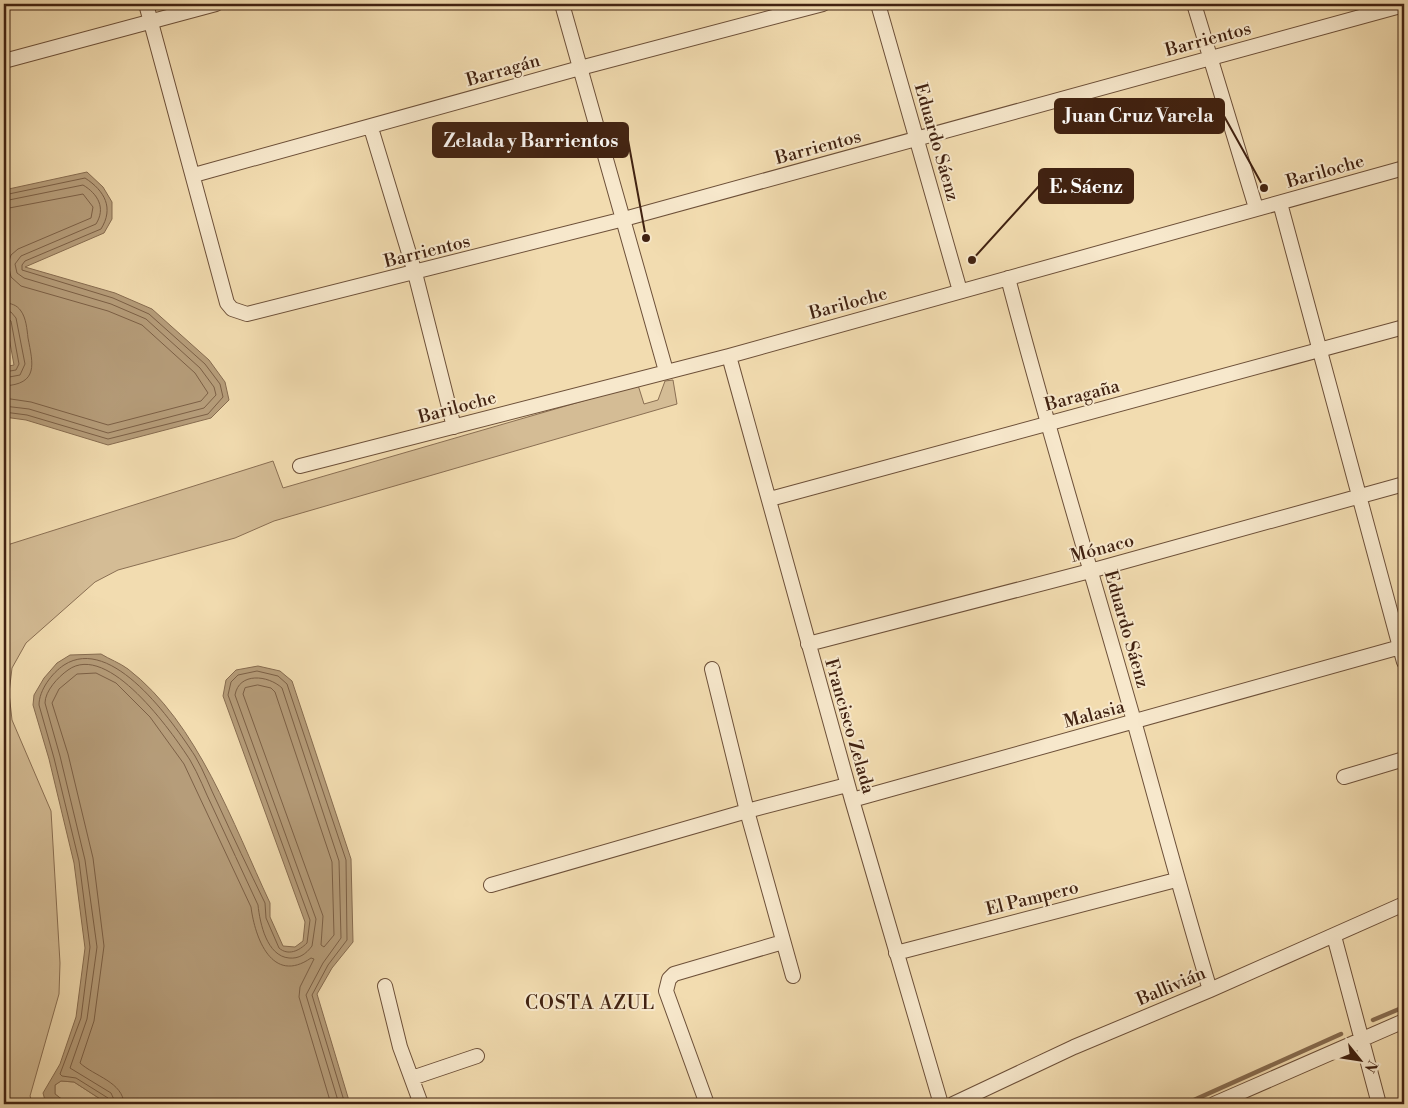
<svg xmlns="http://www.w3.org/2000/svg" width="1408" height="1108" font-family="'Libre Bodoni',serif">
<style>
.green{fill:#d4bc95;stroke:#8a6f53}
.water{fill:#b69d7a;stroke:#876c50}
.lines{fill:none;stroke-linecap:round;stroke-linejoin:round}
.shore{stroke:#7c6046;stroke-width:1}
.stream{stroke:#876c50;stroke-width:4.5}
.minor-casing{stroke:#6d5039;stroke-width:16}
.minor{stroke:#f7e8cc;stroke-width:14}
.labels{text-anchor:middle;stroke-width:4;stroke-linejoin:round;paint-order:stroke}
.street-label{font-size:18px;fill:#412211;stroke:#f7e8cc}
.neighbourhood-label{font-size:19px;letter-spacing:1px;fill:#412211;stroke:#f7e8cc}
.leader{fill:none;stroke:#412211;stroke-width:2}
.callout-dot{fill:#412211;stroke:#f7e8cc;stroke-width:2}
.callout{fill:#412211;stroke:#412211;stroke-width:2}
.callout-label{font-size:19px;text-anchor:middle;font-weight:bold;fill:#fff}
</style>
<rect width="100%" height="100%" fill="#f2dcb0"/>
<filter id="stains"><feTurbulence type="fractalNoise" baseFrequency=".004" numOctaves="4"/><feColorMatrix values="0 0 0 0 .2 0 0 0 0 .09 0 0 0 0 .02 0 0 0 .5 -.17"/></filter>
<radialGradient id="worn" r=".72"><stop offset=".6" stop-color="#630" stop-opacity="0"/><stop offset="1" stop-color="#630" stop-opacity=".3"/></radialGradient>
<path class="green" d="M673 380 677 404 274 521 235 538 118 570 95 582 26 643 12 668 9 693 12 720 51 811 60 963 59 994 30 1096 33 1104H4V546L273 461 283 488 638 385 644 404 658 400 665 381Z
M61 1081 74 1082 108 1104H68L55 1094V1085Z"/>
<path class="water" d="M87 172 103 187 112 202V219L104 233 25 267 115 293 152 309 209 360 225 382 229 400 211 418 108 445 26 420 4 417V367L14 365 4 310V190Z
M101 654C109 659 120 663 128 669 198 723 233 824 270 903V917L283 946 295 947 303 941 305 922 223 696 226 680 236 670 258 666 280 671 292 681 351 859 353 942 332 968 317 994 350 1104H108L74 1082 61 1081 55 1085V1094L68 1104H46L43 1093 60 1064 76 1017 85 948 74 863 49 759 33 705 34 695 44 678 57 663 70 655Z"/>
<g class="lines">
<path class="shore" d="M4 195 85 178C105 191 114 208 101 229L25 261 22 265V270L113 298 149 314 205 364 220 384 223 397 208 414 108 439 27 415 4 412
M4 201 83 185C98 194 106 208 96 224L21 256 15 264 17 273 24 278 111 304 146 319 200 368 214 387 216 395 204 408 108 433 29 409 4 406
M4 209 83 194 93 207 91 218 18 249 11 255 8 264 11 277 21 286 108 311 142 325 195 373 208 393 201 401 108 425 31 402 4 398
M4 303C11 303 17 305 21 311 26 318 27 329 28 338 33 364 39 384 4 386
M4 311 11 312 16 318 25 364 20 375 4 378
M4 317 11 321 19 364 16 370 4 372
M258 685 271 688 275 692 332 862 334 935 324 947 321 945 323 916 243 694 245 688Z
M110 1104 108 1098 76 1078 62 1076 60 1074 81 1018 90 947 79 861 54 758 39 705C39 690 52 673 64 665 112 634 173 722 195 756 204 771 210 788 218 804 233 837 249 870 265 903L266 918 279 948C288 956 299 951 307 943L310 920 228 695 231 682 238 675 257 671 278 676 287 684 346 860 347 940 328 965 312 995 345 1104
M116 1104 111 1093 70 1068 87 1019 97 947 85 860 60 756 45 703C45 691 58 677 68 670 108 641 172 732 190 760 199 775 205 792 213 808 228 840 243 873 258 905 260 924 267 956 289 958 299 959 306 954 312 946L316 919 235 695C239 672 268 675 282 688L339 861 341 938 323 963 306 995 339 1104
M124 1104C123 1082 94 1076 80 1063L94 1021 104 946 93 858 68 754 52 703 59 689 77 674 96 673 116 683 150 717 184 764 251 907C255 938 272 985 311 958L314 959 300 987 299 997 331 1104"/>
<path class="stream" d="M1373 1020 1404 1007
M1185 1104 1341 1034"/>
<defs>
<path id="minor" d="M146 4 227 303 232 309 247 314 624 219 1404 5
M562 4 666 371
M878 4 960 291
M1194 4 1256 208
M4 61 216 4
M371 128 415 273 454 427
M194 175 580 68 823 4
M1280 203 1404 662
M1008 278C1047 427 1092 573 1134 721 1159 811 1183 901 1210 990
M729 356 852 800 941 1104
M300 466 729 356 1404 168
M770 499 1404 327
M808 644 1090 571 1404 484
M712 669 747 811 793 976
M1344 777 1404 759
M852 800 1404 646
M491 885 747 811 847 785
M1334 936 1379 1104
M896 953 1176 880
M385 986 400 1047 421 1104
M412 1078 477 1056
M707 1104 666 991 669 979 674 974 783 942
M953 1104 1074 1047 1210 990 1404 904
M1214 1104 1404 1021"/>
</defs>
<use href="#minor" class="minor-casing"/>
<use href="#minor" class="minor"/>
</g>
<g class="labels">
<g class="street-label">
<text transform="translate(1208 39) rotate(-15)" y="6">Barrientos</text>
<text transform="translate(503 70) rotate(-16)" y="6">Barragán</text>
<text transform="translate(937 142) rotate(74)" y="6">Eduardo Sáenz</text>
<text transform="translate(818 147) rotate(-15)" y="6">Barrientos</text>
<text transform="translate(1325 171) rotate(-16)" y="6">Bariloche</text>
<text transform="translate(427 251) rotate(-14)" y="6">Barrientos</text>
<text transform="translate(848 303) rotate(-15)" y="6">Bariloche</text>
<text transform="translate(1082 395) rotate(-15)" y="6">Baragaña</text>
<text transform="translate(457 407) rotate(-15)" y="6">Bariloche</text>
<text transform="translate(1102 548) rotate(-15)" y="6">Mónaco</text>
<text transform="translate(1127 629) rotate(74)" y="6">Eduardo Sáenz</text>
<text transform="translate(1094 714) rotate(-15)" y="6">Malasia</text>
<text transform="translate(850 726) rotate(74)" y="6">Francisco Zelada</text>
<text transform="translate(1032 898) rotate(-14)" y="6">El Pampero</text>
<text transform="translate(1171 986) rotate(-23)" y="6">Ballivián</text>
</g>
<g class="neighbourhood-label">
<text x="590" y="1009">COSTA AZUL</text>
</g>
</g>
<path class="leader" d="M1264 188L1224 116M646 238L628 140M972 260L1039 186"/>
<g class="callout-dot">
<circle cx="1264" cy="188" r="5"/>
<circle cx="646" cy="238" r="5"/>
<circle cx="972" cy="260" r="5"/>
</g>
<g class="callout">
<rect x="1055" y="99" width="169" height="34" rx="5"/>
<rect x="433" y="123" width="195" height="34" rx="5"/>
<rect x="1039" y="169" width="94" height="34" rx="5"/>
</g>
<g class="callout-label">
<text x="1139" y="122">Juan Cruz Varela</text>
<text x="531" y="147">Zelada y Barrientos</text>
<text x="1086" y="193">E. Sáenz</text>
</g>
<rect width="1408" height="1108" fill="none" stroke="#f2dcb0" stroke-width="20"/>
<rect x="5" y="5" width="1398" height="1098" fill="none" stroke="#412211" stroke-width="2.5"/>
<rect x="10" y="10" width="1388" height="1088" fill="none" stroke="#412211"/>
<g transform="translate(1360 1060) rotate(120)" stroke="#f7e8cc" stroke-width="4" paint-order="stroke">
<path d="M0-4L9 19L0 12L-9 19Z" fill="#412211"/>
<text y="-8" font-size="14" font-weight="bold" text-anchor="middle" fill="#412211">N</text>
</g>
<rect width="100%" height="100%" filter="url(#stains)"/>
<rect width="100%" height="100%" fill="url(#worn)"/>
</svg>
